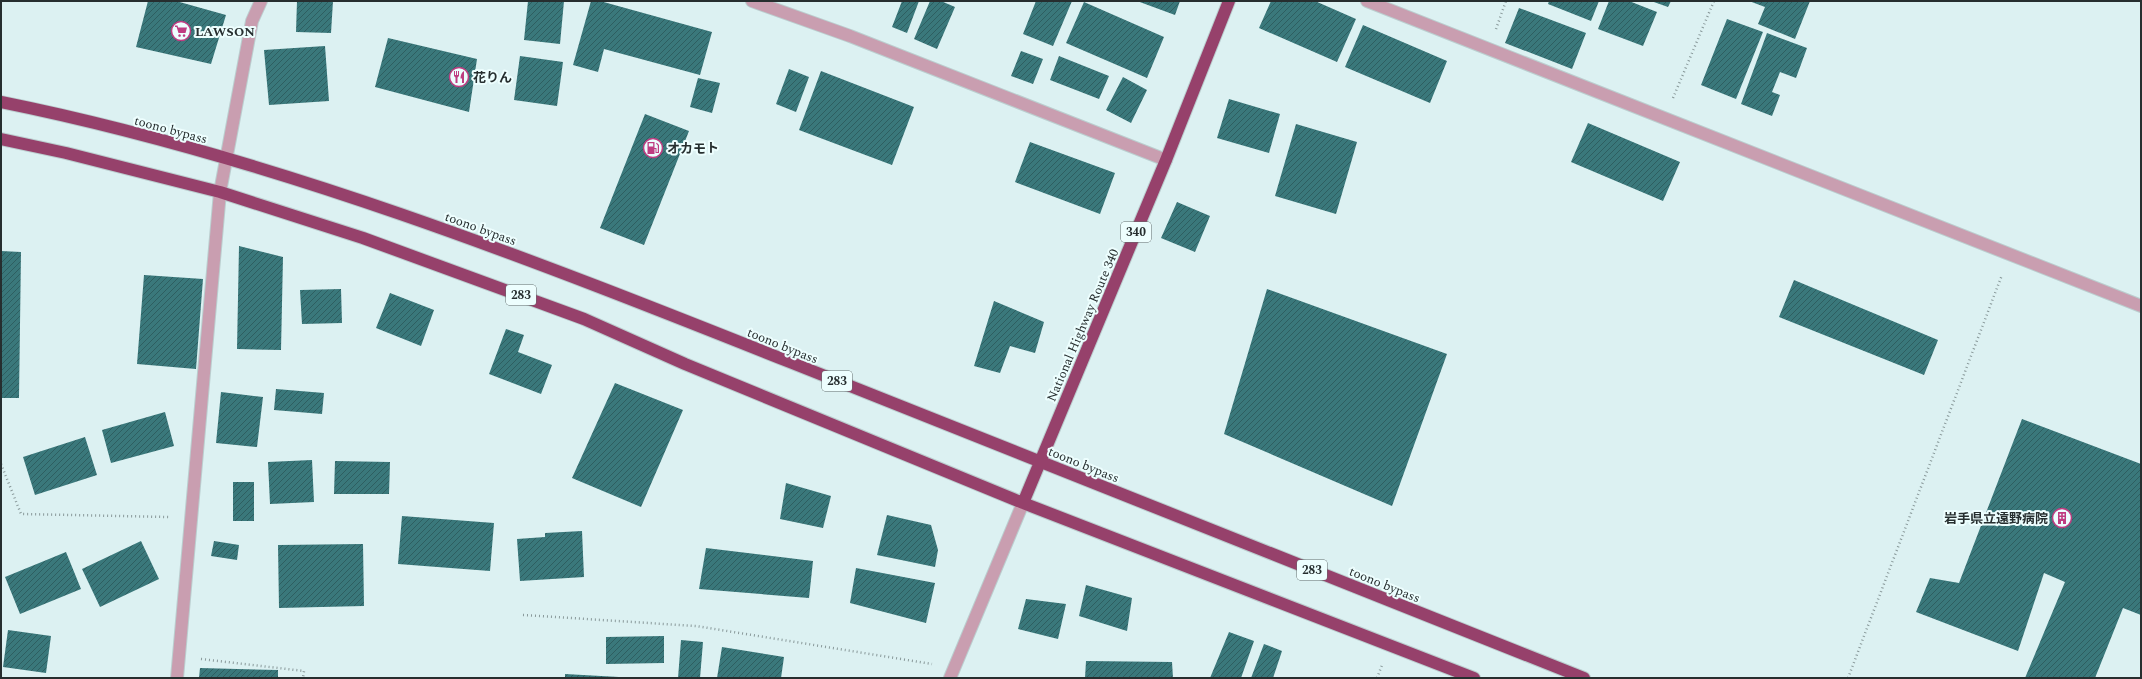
<svg xmlns="http://www.w3.org/2000/svg" width="2142" height="679" font-family="Spectral,'Noto Sans JP',serif">
<style>
.building{fill:url(#building-hatch)}
.lines{fill:none;stroke-linecap:round;stroke-linejoin:round}
.minor-casing{stroke:#bbcecf;stroke-width:14}
.highway-casing{stroke:#bbcecf;stroke-width:14}
.path{stroke:#89999a;stroke-width:2.5;stroke-dasharray:1 3;stroke-linecap:butt}
.minor{stroke:#c99eb0;stroke-width:12}
.highway{stroke:#96416b;stroke-width:12}
.labels{text-anchor:middle;stroke-width:4;stroke-linejoin:round;paint-order:stroke}
.shield{fill:#edfefe;stroke:#626c6d;stroke-width:1}
.shield-label{font-size:12px;font-weight:bold;fill:#262e2f}
.poi-label{font-size:13px;font-weight:bold;fill:#262e2f;stroke:#edfefe;text-anchor:start}
.street-label{font-size:13px;fill:#262e2f;stroke:#edfefe}
</style>
<defs>
<pattern id="building-hatch" width="6" height="6" patternUnits="userSpaceOnUse"><rect width="6" height="6" fill="#3a787b"/><path d="M-1 1l2-2M0 6l6-6M5 7l2-2" fill="none" stroke="#2e5e60"/></pattern>
</defs>
<rect width="100%" height="100%" fill="#dcf1f2"/>
<path class="building" d="M148 1H176L226 15 211 64 136 47Z
M297 1H333L331 33 296 32Z
M528 1H564L560 44 524 40Z
M591 1H600L712 32 700 75 604 49 598 72 573 65Z
M902 1H919L907 33 892 27Z
M930 1H941L955 7 937 49 914 39Z
M1036 1H1072L1053 46 1023 34Z
M1137 1H1180L1175 15Z
M1271 1H1315L1356 19 1337 62 1259 28Z
M1549 1H1599L1591 21 1548 4Z
M1609 1H1629L1657 12 1643 46 1598 29Z
M1651 1H1671L1668 7Z
M1749 1H1810L1795 39 1758 24 1765 7Z
M1084 2 1164 37 1147 78 1066 43Z
M1519 8 1586 33 1572 69 1505 43Z
M1727 19 1763 32 1736 99 1701 85Z
M1363 25 1447 61 1430 103 1345 67Z
M1767 33 1807 48 1796 78 1780 72 1772 92 1780 95 1772 116 1741 104Z
M388 38 477 59 469 112 375 87Z
M325 46 329 101 269 105 264 50Z
M1021 51 1043 59 1033 84 1011 76Z
M520 56 563 62 557 106 514 100Z
M1059 56 1109 76 1099 99 1050 80Z
M789 69 809 77 796 112 776 104Z
M821 71 914 107 892 165 799 130Z
M1123 77 1147 90 1131 123 1106 110Z
M698 78 720 83 712 113 690 107Z
M1229 99 1280 114 1269 153 1217 138Z
M645 114 689 131 644 245 600 228Z
M1588 123 1680 162 1663 201 1571 162Z
M1296 124 1357 142 1336 214 1275 196Z
M1030 142 1115 173 1100 214 1015 182Z
M1177 202 1210 216 1195 252 1161 238Z
M239 246 283 257 281 350 237 349Z
M1 251 21 252 19 398H1Z
M144 275 203 279 196 369 137 364Z
M1794 280 1938 340 1924 375 1779 317Z
M341 289 342 323 302 324 300 290Z
M1267 289 1447 354 1392 506 1224 434Z
M390 293 434 310 421 346 376 328Z
M994 301 1044 322 1035 353 1010 346 1000 373 974 366Z
M506 329 524 335 518 352 552 365 541 394 489 374Z
M615 383 683 410 641 507 572 478Z
M276 389 324 393 322 414 274 410Z
M221 392 263 397 257 447 216 443Z
M165 412 174 446 111 463 102 430Z
M2022 419 2141 464V615L2123 608 2095 678H2025L2065 582 2044 573 2018 651 1916 612 1930 578 1959 583Z
M85 437 97 475 35 495 23 457Z
M312 460 314 502 270 504 268 462Z
M335 461 390 462 389 494H334Z
M233 482H254V521H233Z
M786 483 831 496 823 528 780 519Z
M887 515 931 525 938 550 935 567 877 555Z
M402 516 494 523 490 571 398 564Z
M582 531 584 577 520 581 517 539 545 537V533Z
M141 541 159 579 100 607 82 569Z
M214 541 239 545 237 560 211 556Z
M363 544 364 606 279 608 278 545Z
M706 548 813 561 809 598 699 589Z
M66 552 81 589 20 614 5 577Z
M856 568 935 583 926 623 850 603Z
M1086 585 1132 598 1127 631 1079 616Z
M1026 599 1066 604 1058 639 1018 629Z
M8 630 51 636 46 673 3 667Z
M1229 632 1254 641 1241 678H1210Z
M664 636V663L606 664V637Z
M681 640 703 642 700 678H678Z
M1264 644 1282 651 1273 678H1251Z
M722 647 784 657 781 678H717Z
M1086 661 1172 662 1173 678H1085Z
M200 668 278 670V678H199Z
M565 674 619 677V678H565Z"/>
<g class="lines">
<defs>
<path id="minor" d="M752 1 850 36 1166 160
M1367 1 2141 306
M177 678 220 192 252 21 261 1
M950 678 1023 503"/>
<path id="highway" d="M1 102C284 159 553 268 820 374 1074 476 1329 577 1584 678
M1 139 66 153 220 192 363 238 584 319 685 364 1023 503 1474 678
M1023 503 1166 160 1229 1"/>
</defs>
<use href="#minor" class="minor-casing"/>
<use href="#highway" class="highway-casing"/>
<path class="path" d="M1496 29 1506 1
M1673 98 1714 1
M1 464 21 514 169 517
M523 615 696 626 932 664
M201 659 304 671 303 678
M1377 678 1382 665
M1848 678 2002 275"/>
<use href="#minor" class="minor"/>
<use href="#highway" class="highway"/>
</g>
<defs>
<symbol id="supermarket-ring" viewBox="-11 -11 22 22"><circle r="9.5" fill="#edfefe" stroke="#bf3c81" stroke-width="1.5"/><path d="M-6-5.5h2.5l.6 2H6L4.5 2H-2.5L-4.4-4H-6ZM-1.5 3.2a1.3 1.3 0 1 0 .1 0ZM3 3.2a1.3 1.3 0 1 0 .1 0Z" fill="#bf3c81"/></symbol>
<symbol id="restaurant-ring" viewBox="-11 -11 22 22"><circle r="9.5" fill="#edfefe" stroke="#bf3c81" stroke-width="1.5"/><path d="M-5-6h1v4h1v-4h1v4h1v-4h1v5L-1.5 .5V6h-2V.5L-5-1ZM5-6V6H3V1.5H1.5Q1.5-4 5-6Z" fill="#bf3c81"/></symbol>
<symbol id="fuel-ring" viewBox="-11 -11 22 22"><circle r="9.5" fill="#edfefe" stroke="#bf3c81" stroke-width="1.5"/><path d="M-5.5-6h7V0h2V4h1.3V-2.5L3-4.5l.8-.8L6-3V5H2.5V1h-1V6h-7ZM-4.2-4.7v3.2H.2V-4.7Z" fill="#bf3c81"/></symbol>
<symbol id="building-ring" viewBox="-11 -11 22 22"><circle r="9.5" fill="#edfefe" stroke="#bf3c81" stroke-width="1.5"/><path d="M-4-6H4V6H1V3H-1V6H-4ZM-2.5-4.3h1.7v1.8h-1.7ZM.8-4.3h1.7v1.8H.8ZM-2.5-1h1.7V.8h-1.7ZM.8-1h1.7V.8H.8Z" fill="#bf3c81"/></symbol>
</defs>
<g fill-rule="evenodd">
<use href="#supermarket-ring" x="170" y="20" width="22" height="22"/>
<use href="#restaurant-ring" x="448" y="66" width="22" height="22"/>
<use href="#fuel-ring" x="642" y="137" width="22" height="22"/>
<use href="#building-ring" x="2051" y="507" width="22" height="22"/>
</g>
<g class="labels">
<g class="shield">
<rect x="1121" y="222" width="30" height="20" rx="3"/>
<rect x="506" y="285" width="30" height="20" rx="3"/>
<rect x="822" y="371" width="30" height="20" rx="3"/>
<rect x="1297" y="560" width="30" height="20" rx="3"/>
</g>
<g class="shield-label">
<text x="1136" y="236">340</text>
<text x="521" y="299">283</text>
<text x="837" y="385">283</text>
<text x="1312" y="574">283</text>
</g>
<g class="poi-label">
<text x="195" y="36">LAWSON</text>
<text x="473" y="82">花りん</text>
<text x="667" y="153">オカモト</text>
<text x="2048" y="523" text-anchor="end">岩手県立遠野病院</text>
</g>
<g class="street-label">
<text transform="translate(171 129) rotate(15)" y="5">toono bypass</text>
<text transform="translate(481 228) rotate(20)" y="5">toono bypass</text>
<text transform="translate(1082 325) rotate(-67)" y="5">National Highway Route 340</text>
<text transform="translate(783 345) rotate(22)" y="5">toono bypass</text>
<text transform="translate(1084 464) rotate(22)" y="5">toono bypass</text>
<text transform="translate(1385 584) rotate(22)" y="5">toono bypass</text>
</g>
</g>
<rect width="2142" height="679" fill="none" stroke="#262e2f" stroke-width="4"/>
</svg>
